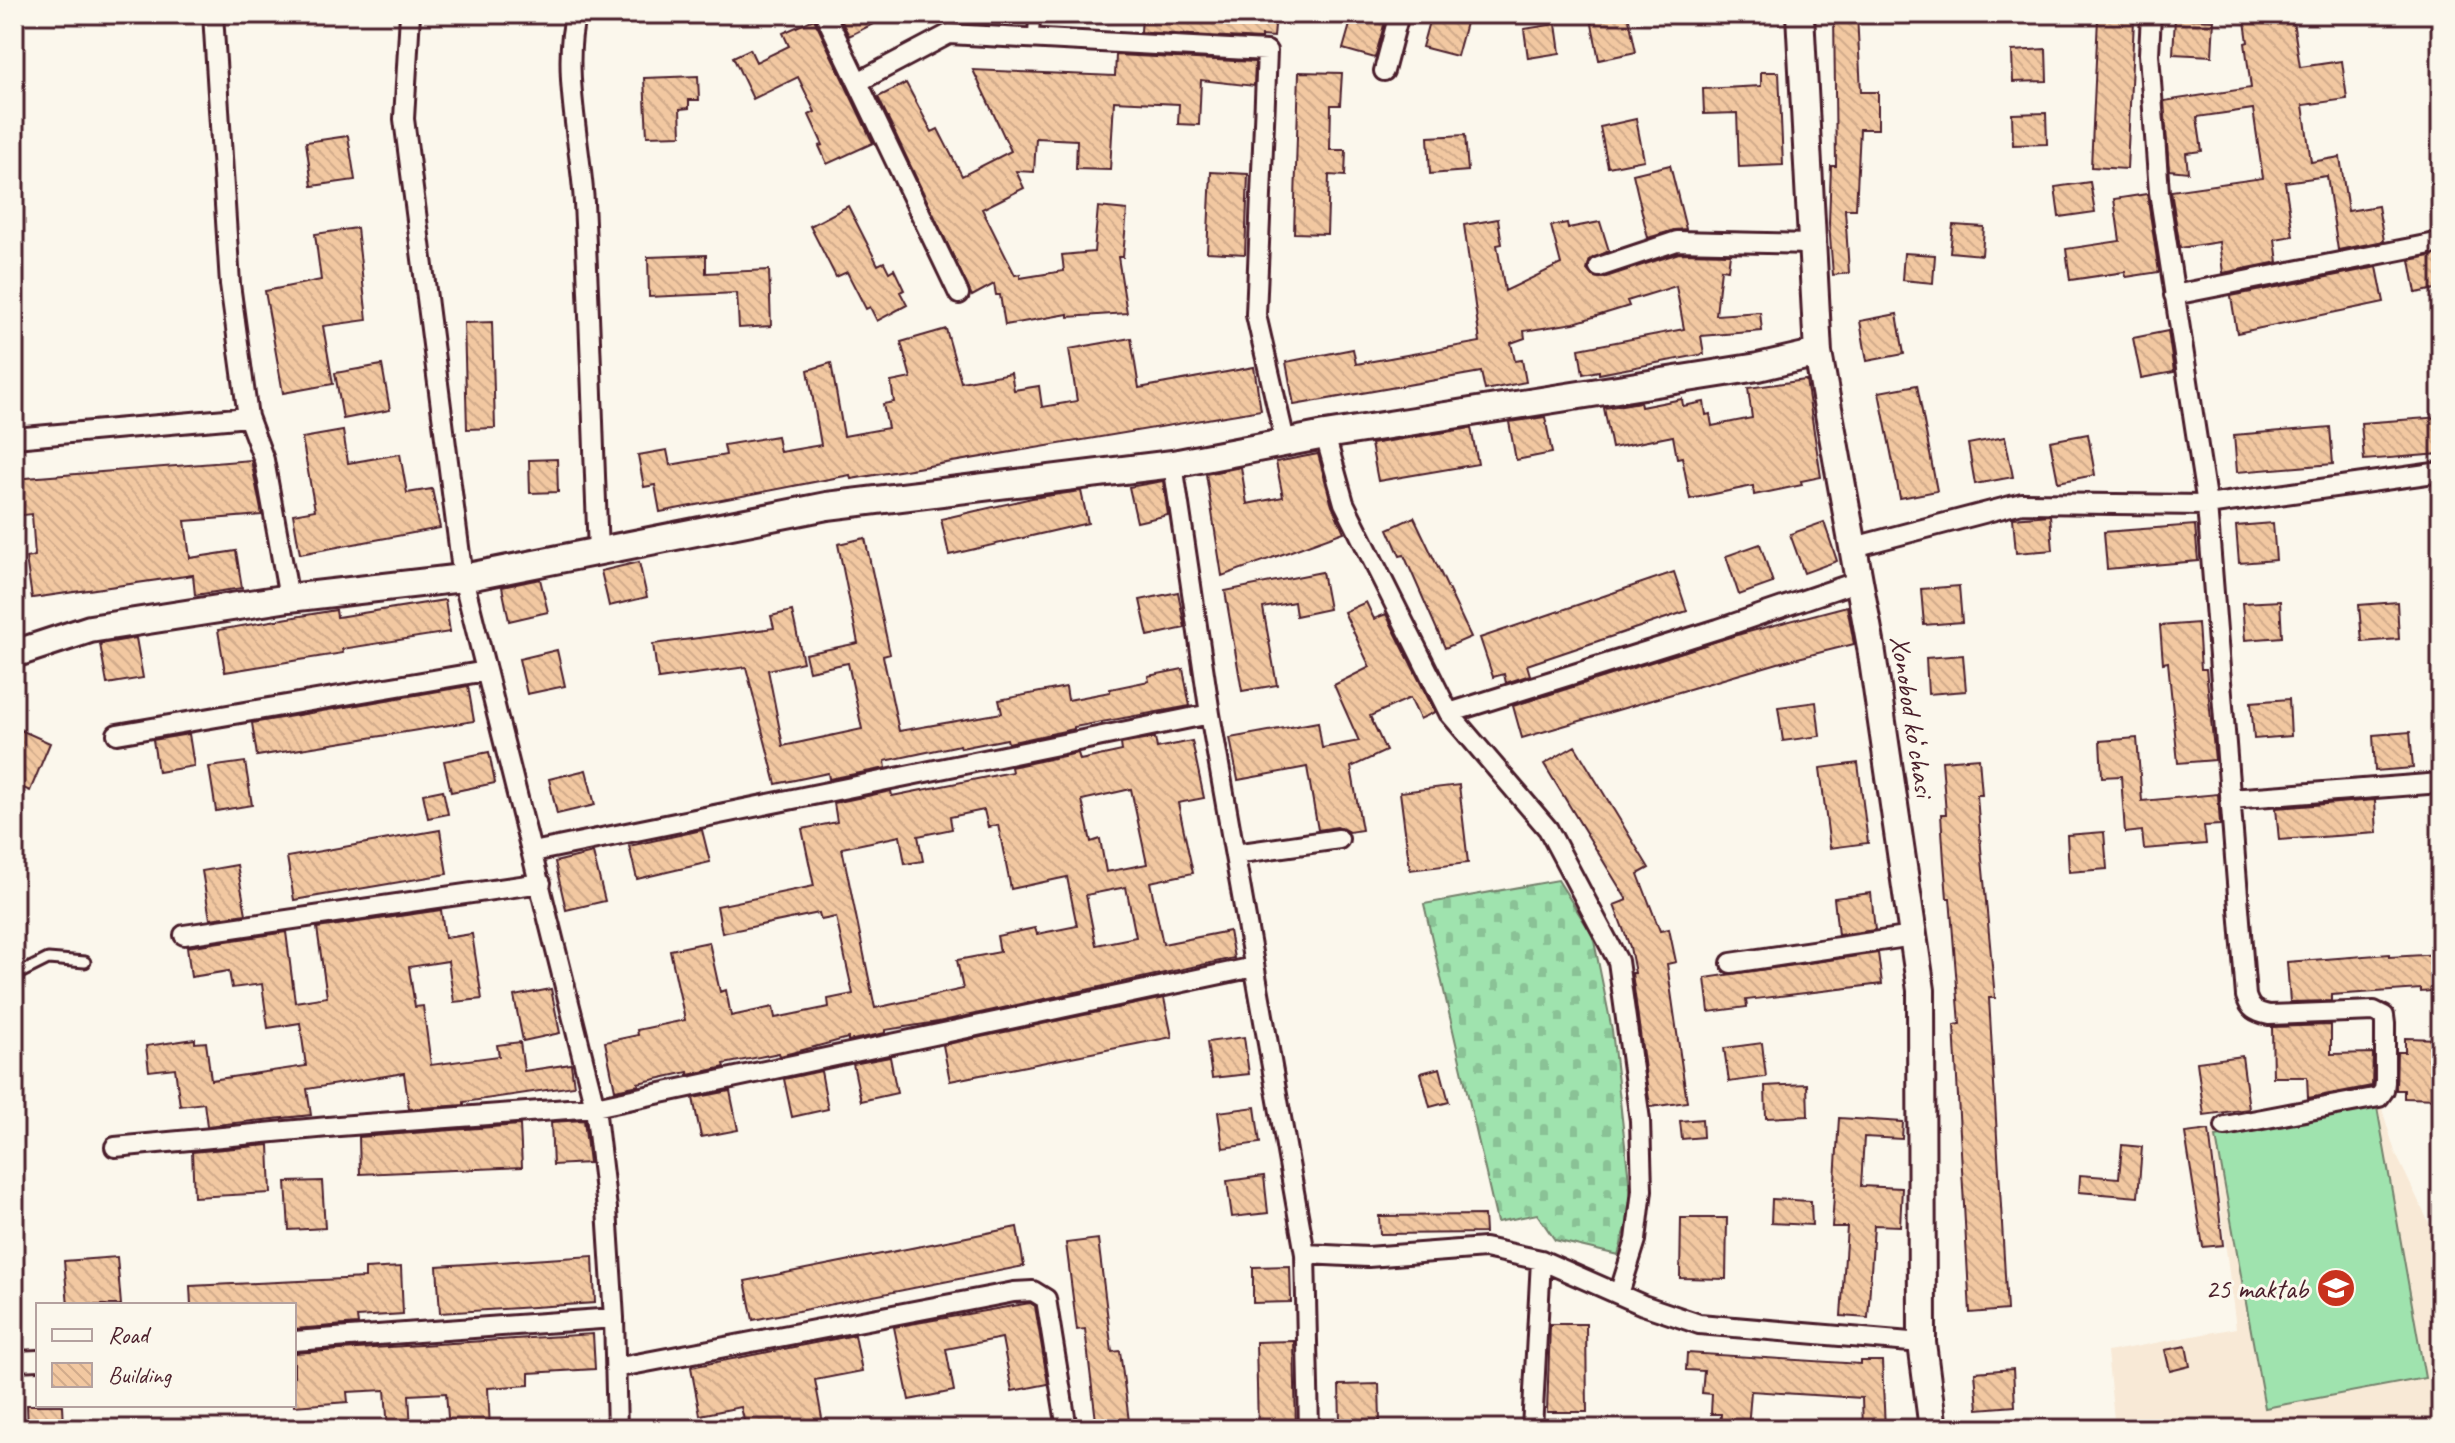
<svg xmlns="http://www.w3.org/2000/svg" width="2455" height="1443" font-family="Caveat,sans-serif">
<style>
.built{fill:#f8e9d6}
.cemetery{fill:url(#cemetery-stones);stroke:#74816c;stroke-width:2}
.garden{fill:#9fe3ae;stroke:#74816c;stroke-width:2}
.building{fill:url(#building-back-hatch);stroke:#4a1f2b;stroke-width:2;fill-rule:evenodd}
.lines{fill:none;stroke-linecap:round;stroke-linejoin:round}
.lane-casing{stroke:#4a1f2b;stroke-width:15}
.street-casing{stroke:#4a1f2b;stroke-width:24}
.secondary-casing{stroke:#4a1f2b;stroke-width:32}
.lane{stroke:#fbf7ec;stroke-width:9}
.street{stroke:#fbf7ec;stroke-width:18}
.secondary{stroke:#fbf7ec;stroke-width:26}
.labels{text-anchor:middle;stroke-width:6;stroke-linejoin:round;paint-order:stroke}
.street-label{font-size:28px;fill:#4a1f2b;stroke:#fbf7ec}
.poi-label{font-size:28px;fill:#4a1f2b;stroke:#fbf7ec;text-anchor:end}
</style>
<defs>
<pattern id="cemetery-stones" width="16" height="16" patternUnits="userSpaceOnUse" patternTransform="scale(2)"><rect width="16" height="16" fill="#9fe3ae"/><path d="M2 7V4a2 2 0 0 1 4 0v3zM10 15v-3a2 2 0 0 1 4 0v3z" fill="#8ac296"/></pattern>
<pattern id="building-back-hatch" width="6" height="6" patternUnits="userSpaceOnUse" patternTransform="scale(2)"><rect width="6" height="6" fill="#f2c8a1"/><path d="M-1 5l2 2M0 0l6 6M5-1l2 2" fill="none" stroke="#d1ab8b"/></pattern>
</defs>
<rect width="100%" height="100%" fill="#fbf7ec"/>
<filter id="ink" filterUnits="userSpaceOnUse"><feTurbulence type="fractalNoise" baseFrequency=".0125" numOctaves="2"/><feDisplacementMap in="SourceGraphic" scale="16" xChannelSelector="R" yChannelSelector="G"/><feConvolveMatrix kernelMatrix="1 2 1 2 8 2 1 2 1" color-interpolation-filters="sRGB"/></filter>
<g filter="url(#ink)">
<path class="built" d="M2380 1102 2395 1152 2441 1248V1429H2115L2107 1352 2236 1328 2211 1132Z"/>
<path class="cemetery" d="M1558 880 1593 936 1612 1030 1632 1207 1618 1255 1555 1240 1537 1214 1497 1222 1424 904Z"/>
<path class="garden" d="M2377 1107 2425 1378 2265 1408 2216 1137Z"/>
<path class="building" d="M838 14H893L849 36Z
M1142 14H1276L1274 37 1261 36V39L1141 32Z
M1353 14H1387L1375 58 1343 49Z
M1431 14 1466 23 1457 56 1422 47Z
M1614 14H1628L1636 52 1599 60 1591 19Z
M1834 14H1857L1861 92H1878V129H1860L1856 209H1845L1849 273 1833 275 1829 223 1831 166H1836Z
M2244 14H2292L2300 67 2342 61 2347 99 2303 105 2311 162 2340 157 2348 211 2378 206 2384 241 2338 250 2327 176 2285 182 2293 236 2275 239 2278 262 2223 273 2219 242 2180 248 2171 191 2263 178 2253 109 2197 117 2202 151 2186 153 2188 172 2169 170 2164 101 2251 88 2245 43 2248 42Z
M2098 18 2134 20 2127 169 2091 167Z
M2175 18 2214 20 2212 56 2173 54Z
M814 19 873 143 827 164 819 146 823 145 809 115 815 112 798 77 753 99 733 57 750 49 756 62 789 46 783 33Z
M1556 24 1560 53 1528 58 1524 29Z
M2046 49 2047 81 2013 82 2012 51Z
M1116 55 1255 62 1254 86 1201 80 1199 125 1178 124 1179 104 1114 101 1110 170 1076 169 1077 140 1036 138 1034 172 1016 171 1024 188 982 209 1015 275 1020 274V278L1064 271 1062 255 1094 252 1098 207 1127 210 1123 257H1118L1127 313 1068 317V314L1005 325 1000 295H996L994 284 972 296 878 97 906 83 932 132 938 129 962 176 1011 151 973 70 1115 76Z
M1299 72 1342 73 1340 105H1331L1330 150H1346L1345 176 1329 175 1327 234 1294 233Z
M1761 72H1779L1783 165 1739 167 1737 113 1704 114 1703 89 1761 86Z
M698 76 699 100H689V108L680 109 681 135 647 136 644 78Z
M2046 113 2047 144 2013 145 2012 114Z
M1636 119 1644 160 1608 167 1600 127Z
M1465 135 1468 171 1430 174 1428 137Z
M348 136 355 180 312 186 306 142Z
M1670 165 1686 229 1674 230 1648 238 1633 174Z
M1211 172 1248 174 1245 254 1207 252Z
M2090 182 2095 212 2059 217 2055 187Z
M2147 194 2159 272 2126 277 2125 272 2070 280 2066 249 2120 241 2114 199Z
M848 206 878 265 884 262 889 272 894 269 904 290 900 292 907 305 877 321 870 307 866 309 847 272 836 277 810 226Z
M1498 219 1502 244 1497 245 1505 291 1561 264 1551 226 1567 223 1568 228 1600 222 1609 251 1590 260 1587 270 1592 276 1603 278 1679 253 1730 254 1728 270 1721 269 1716 315 1760 312 1762 331 1701 336 1704 354 1599 374V371L1583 374 1579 349 1684 329 1676 286 1627 301 1629 306 1574 323 1524 331 1525 338 1511 343 1515 361 1522 360 1526 382 1485 390 1481 372 1294 405 1286 362 1353 349 1356 364 1480 342 1464 225Z
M1953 225 1984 227 1982 255 1950 252Z
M357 228 367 320 323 326 333 384 283 393 265 291 321 280 315 234Z
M1904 253 1935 255 1933 283 1902 280Z
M2441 254V288L2416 293 2410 260Z
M706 255V273L769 270 771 326 739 328 737 293 649 297 648 257Z
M2377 267 2384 302 2237 333 2231 296Z
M1897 314 1904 354 1867 361 1860 321Z
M492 322 495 428 467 429 464 323Z
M946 329 961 382 1011 373 1014 390 1039 386 1042 407 1077 401 1069 349 1131 338 1139 388 1254 367 1261 410 851 479 850 475 660 512 655 485 644 487 638 455 667 450 670 465 726 455 724 445 777 436 780 452 821 445 808 370 831 363 844 436 888 428 883 404 894 402 891 382 911 378 901 342Z
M2168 331 2174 372 2141 378 2133 338Z
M382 365 390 410 343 419 335 373Z
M1806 380 1821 477 1801 481 1802 485 1754 495 1753 486 1690 499 1682 457 1677 458 1673 436 1612 448 1604 408 1640 402 1641 407 1682 399 1683 406 1704 402 1706 415 1710 414 1712 426 1752 418 1748 388Z
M1917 385 1937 491 1900 498 1879 392Z
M1545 417 1552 453 1516 460 1509 422Z
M2441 417V454L2364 460 2361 423Z
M2330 427 2333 464 2237 472 2234 435Z
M1471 428 1478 464 1378 481 1371 444Z
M343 431 348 463 400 454 407 493 432 489 440 528 300 554 293 514 315 510 302 438Z
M2088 434 2095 475 2058 482 2050 441Z
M2005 437 2013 477 1975 484 1968 444Z
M1318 454 1332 506 1344 532 1222 576 1206 474 1241 467 1247 504 1283 497 1276 462Z
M557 459 558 492 530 493 529 460Z
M251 460 262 515 185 521 190 558 236 551 242 588 195 595 193 575 32 598 26 558 35 556 32 514 14 516V479Z
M1163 481 1168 515 1137 522 1129 487Z
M1081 491 1088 523 949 555 941 519 1032 498Z
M2050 515 2053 550 2016 553 2013 518Z
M1414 517 1471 637 1445 648 1404 555 1400 556 1388 529Z
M1824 522 1837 561 1804 573 1790 534Z
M2273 523 2276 560 2239 563 2236 526Z
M2195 525 2198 561 2107 569 2104 532Z
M865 538 890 654 883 656 899 731 1002 713 999 700 1066 687 1068 700 1110 692V689L1149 681 1148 676 1183 669 1190 706 1074 727V729L1008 743 1007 739 961 748 960 745 885 761 886 768 829 779 828 773 776 784 746 667 658 679 653 644 774 628 771 616 792 611 803 662 768 670 783 746 862 729 848 663 809 671 805 654 858 643 838 544Z
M1760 544 1773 583 1739 595 1726 556Z
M639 562 647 597 609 606 601 571Z
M1322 572 1329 609 1296 616 1294 602 1263 608 1277 685 1242 691 1225 591Z
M1674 572 1687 611 1527 665 1530 675 1506 683 1504 674 1493 677 1480 638Z
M540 579 548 612 509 621 502 587Z
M1959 586 1962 622 1924 625 1921 589Z
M1178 592 1185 628 1148 636 1140 600Z
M445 600 450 632 342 649 343 653 225 672 218 630 336 610 337 617Z
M2280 601 2282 637 2245 640 2242 603Z
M1366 602 1374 619 1386 614 1435 712 1420 719 1410 698 1370 716 1386 751 1351 767 1362 830 1349 832 1337 827 1318 830 1307 767 1238 780 1230 738 1318 722 1322 748 1359 741 1334 685 1370 667 1344 612Z
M2397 602 2399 639 2362 642 2359 605Z
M1847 606 1854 644 1778 663 1522 738 1513 706 1733 636Z
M2198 623 2201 669H2206L2215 760 2178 763 2168 662 2163 663 2160 626Z
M136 638 143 678 107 684 100 644Z
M557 650 565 686 527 694 519 659Z
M1963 655 1966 691 1928 694 1926 658Z
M468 686 474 721 257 756 252 723Z
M2289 699 2291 736 2254 739 2251 702Z
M1816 702 1820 736 1783 741 1778 707Z
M14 727 50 743 30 791 14 784Z
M2410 732 2413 768 2375 771 2373 735Z
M189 734 194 766 158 772 153 740Z
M1155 738 1157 748 1192 741 1204 798 1178 803 1193 873 1150 882 1163 944 1229 931 1234 958 938 1022 885 1030V1033L848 1041V1038L780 1056 779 1053 724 1064 725 1067 688 1075V1072L638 1083 639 1085 615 1090 605 1042 638 1035 637 1030 685 1020 670 950 709 942 720 992 726 990 731 1016 773 1007 775 1018 829 1007 828 999 853 994 836 917 821 920 819 913 722 933 717 906 814 886 802 829 837 822 834 803 891 791 892 796 1012 772 1011 767 1078 753 1080 760 1122 751 1121 744ZM1131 789 1147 864 1106 872 1100 839 1091 842 1082 800ZM984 810 988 827 998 825 1011 889 1067 877 1077 926 1037 934 1035 928 997 936 1000 952 957 960 963 989 875 1008 842 848 900 836 905 864 923 861 918 836 952 829 950 817ZM1126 887 1136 937 1096 945 1086 895Z
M2137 738 2142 801 2218 794 2220 825 2204 826 2206 844 2144 849 2142 831 2125 833 2121 776 2102 777 2100 741Z
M1575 746 1649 868 1638 874 1660 931 1669 929 1676 962 1667 964 1687 1102 1650 1107 1632 973H1635L1630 947 1614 905 1627 900 1544 764Z
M489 752 495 783 451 792 444 761Z
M1979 758 1982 795H1977L1981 848 1995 998H1989L2007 1310 1970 1313 1954 1025 1960 1024 1950 898H1947L1944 861 1941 814H1946L1942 761Z
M245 762 252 805 216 811 209 767Z
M1858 763 1868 843 1830 848 1820 768Z
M586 770 595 805 557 814 549 779Z
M1459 785 1468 863 1410 870 1400 792Z
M443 790 448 814 428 818 423 794Z
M2375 800 2377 833 2279 840 2276 808Z
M440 830 447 874 294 900 287 857Z
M702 830 710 862 637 879 629 846Z
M2104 832 2107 869 2069 872 2067 835Z
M593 853 605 901 566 910 555 862Z
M237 865 246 914 210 919 202 871Z
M1871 893 1875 930 1838 935 1834 898Z
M441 910 445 938 472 934 482 999 454 1002 448 961 409 967 415 1007 423 1006 431 1065 499 1056 497 1045 520 1042 524 1071 571 1064 574 1086 464 1102V1105L409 1109 404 1073 307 1089 311 1115 207 1126 204 1103 180 1106 175 1068 149 1071 146 1046 195 1039V1043L206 1042 211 1080 306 1066 300 1023 268 1028 262 984 232 988 229 971 191 977 187 947 286 932 295 1002 327 997 317 928Z
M1878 953 1882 984 1746 1000 1747 1007 1709 1012 1705 978Z
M2389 954V957L2441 954V990L2421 992V989L2331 995V1001L2290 1002 2287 962Z
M551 989 560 1033 523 1041 514 996Z
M1164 998 1172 1037 950 1081 943 1045Z
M2331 1025V1054L2373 1053 2372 1086 2308 1098 2307 1077H2273L2272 1027Z
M1244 1037 1249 1074 1212 1078 1207 1042Z
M2405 1038 2441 1039V1099L2404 1098V1090H2396L2397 1052H2405Z
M1762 1043 1766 1077 1729 1082 1724 1048Z
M2242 1056 2249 1109 2204 1115 2197 1062Z
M890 1057 897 1093 861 1101 853 1064Z
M1440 1068 1449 1102 1430 1107 1421 1073Z
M821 1071 828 1109 792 1117 784 1079Z
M1807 1084 1808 1116 1766 1118 1765 1086Z
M730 1091 738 1130 701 1137 693 1098Z
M1255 1107 1260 1143 1223 1148 1218 1112Z
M1839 1118 1903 1122 1902 1139 1864 1137 1861 1186 1902 1188 1900 1226 1874 1225 1868 1318 1841 1316 1847 1227H1832Z
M1702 1119 1703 1137 1682 1139 1680 1121Z
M584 1120 589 1163 553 1165 551 1122Z
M520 1125 522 1167 360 1174 359 1137Z
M2209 1130 2223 1245 2203 1247 2185 1133Z
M269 1145 271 1193 194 1197 192 1152Z
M2122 1145 2142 1147 2138 1197 2079 1192 2080 1175 2119 1178Z
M1264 1176 1268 1213 1232 1217 1227 1181Z
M322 1181 325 1228 289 1230 286 1182Z
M1772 1199 1811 1201 1812 1225 1771 1223Z
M1484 1215 1485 1233 1380 1234 1379 1216Z
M1681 1218H1727L1726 1279 1680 1278Z
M1017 1227 1024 1266 753 1320 745 1281Z
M1098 1239 1112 1352 1120 1351 1130 1429H1097L1085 1329 1077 1330 1066 1243Z
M593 1256 595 1303 440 1313 437 1266Z
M117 1257 121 1305H68L64 1261Z
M1290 1266 1291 1302 1253 1303V1267Z
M401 1267 403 1314 357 1317 358 1324 294 1329V1305H191L190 1286 365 1278V1269Z
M1030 1303 1035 1306 1048 1384 1012 1391 1002 1338 946 1349 954 1391 909 1400 894 1327Z
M1550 1324H1586L1587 1412H1547Z
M593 1334 595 1369 529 1373V1385L488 1388 490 1429H449L446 1393 409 1395 411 1429H388L385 1390 347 1392 348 1402 294 1406V1353Z
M855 1335 862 1371 815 1380 824 1429H746L741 1407 700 1415 691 1367Z
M1294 1341 1296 1429H1258L1256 1342Z
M2186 1346 2190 1366 2170 1371 2165 1350Z
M1687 1353 1861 1364V1361H1882L1885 1429H1863L1862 1398 1751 1391 1748 1429H1720L1721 1414H1711L1712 1394 1702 1393 1704 1371 1686 1370Z
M2013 1369 2015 1406 1978 1409 1975 1372Z
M1379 1384 1380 1421H1340L1339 1385Z
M27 1405H63L64 1429H28Z"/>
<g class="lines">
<defs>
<path id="lane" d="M1033 39 1035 14
M14 976 48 959 85 962"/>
<path id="street" d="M213 14 230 284 248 417 264 460 289 598
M410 14 404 119 463 578 595 1107 607 1209 614 1318 617 1429
M576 14C561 66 581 148 584 203 590 319 593 435 598 551
M825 14 959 294
M2151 14 2149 54 2159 192 2207 505 2246 996C2250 1009 2255 1012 2269 1015L2374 1011 2384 1016 2385 1024V1082L2384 1090 2379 1097 2225 1126
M1384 71 1399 14
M858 82 949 34 1267 51 1256 315 1285 441
M1599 267 1677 241 1810 244
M2174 295 2441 242
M1325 435 1344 503 1449 713 1548 829 1618 961 1640 1120 1642 1190 1636 1240 1619 1294
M14 438 248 417
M1173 464 1210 714 1305 1254 1309 1429
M1854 547 2022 503 2207 505 2441 472
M1449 713 1718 629 1859 581
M117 734 486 671
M2230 799 2441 783
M533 852 1210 714
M1235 854 1339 839
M184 935 541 883
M1731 963 1913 936
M115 1147 339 1126 595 1107 1254 967
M1305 1254 1368 1257 1485 1248 1541 1260 1643 1305 1699 1324 1922 1343
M294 1341 614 1318
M17 1361 38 1360
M615 1368 1014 1292 1033 1291 1046 1299 1067 1429
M1532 1429 1541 1260"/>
<path id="secondary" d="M1800 14 1818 353 1871 647 1921 990 1922 1343 1933 1429
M14 654 90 629 289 598 463 578 827 506 1173 464 1325 435 1758 367 1818 353"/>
</defs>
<use href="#lane" class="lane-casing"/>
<use href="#street" class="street-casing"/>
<use href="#secondary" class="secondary-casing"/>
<use href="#lane" class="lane"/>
<use href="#street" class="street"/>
<use href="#secondary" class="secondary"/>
</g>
</g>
<defs>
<symbol id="school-disc" viewBox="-11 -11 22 22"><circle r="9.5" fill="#c8321e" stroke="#fbf7ec"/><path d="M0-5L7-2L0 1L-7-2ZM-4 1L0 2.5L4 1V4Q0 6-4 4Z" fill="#fff"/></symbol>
</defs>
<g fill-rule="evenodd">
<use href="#school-disc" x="2314" y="1266" width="44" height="44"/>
</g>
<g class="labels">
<g class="street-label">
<text transform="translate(1913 716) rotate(81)" y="10">Xonobod koʻchasi</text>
</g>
<g class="poi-label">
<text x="2308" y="1298">25 maktab</text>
</g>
</g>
<rect width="2455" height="1443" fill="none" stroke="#fbf7ec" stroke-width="48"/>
<rect x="24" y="24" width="2407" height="1395" fill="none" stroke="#4a1f2b" stroke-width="3" filter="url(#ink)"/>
<rect x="36" y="1303" width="260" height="104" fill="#fbf7ec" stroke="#b4a19f" stroke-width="2"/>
<rect x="52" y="1329" width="40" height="12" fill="#fbf7ec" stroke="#b4a19f" stroke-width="2"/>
<text x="108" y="1343" font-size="24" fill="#4a1f2b">Road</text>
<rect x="52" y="1363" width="40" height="24" fill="url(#building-back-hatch)" stroke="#b4a19f" stroke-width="2"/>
<text x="108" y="1383" font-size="24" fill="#4a1f2b">Building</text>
</svg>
